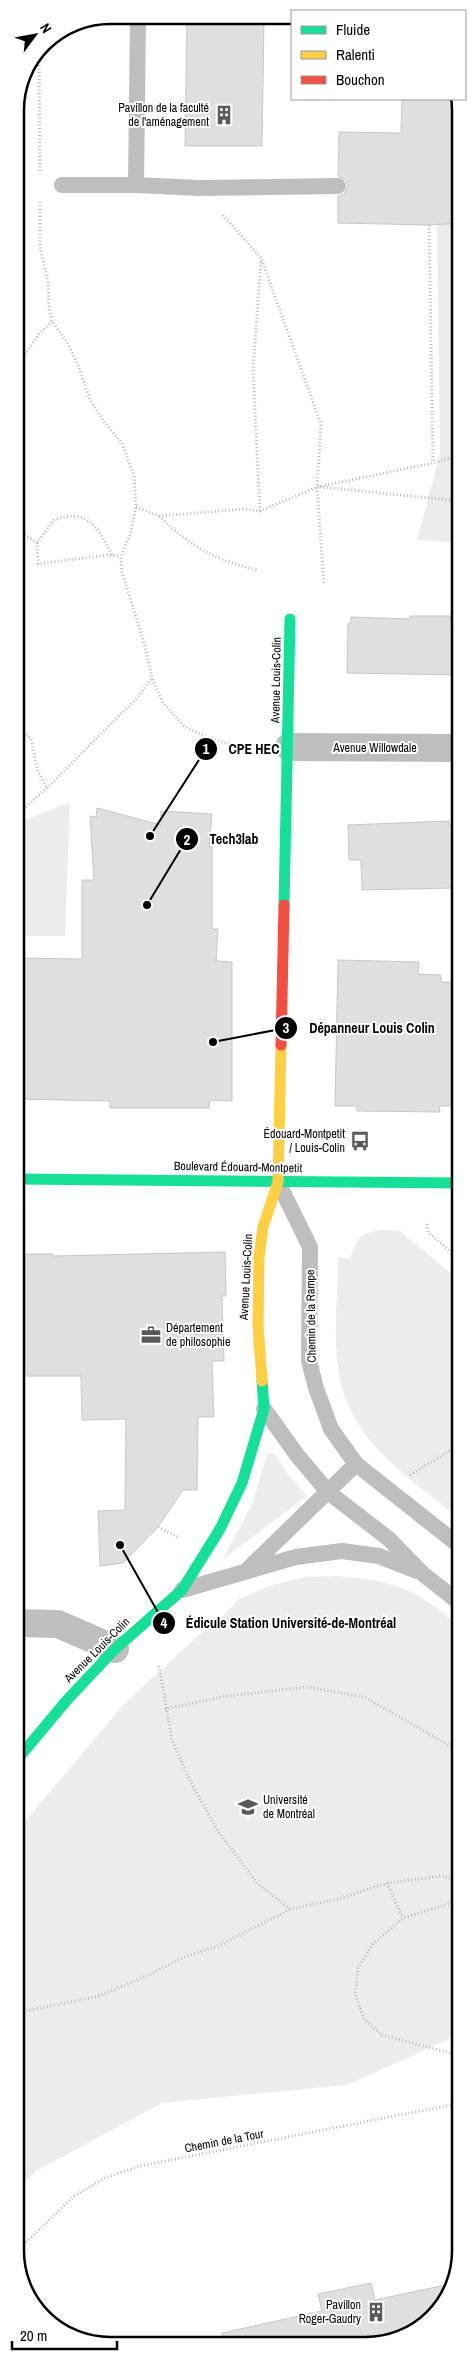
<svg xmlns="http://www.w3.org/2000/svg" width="476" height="2361" font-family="'Archivo Narrow',sans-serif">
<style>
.green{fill:#ececec}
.building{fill:#dfdfdf;stroke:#c7c7c7}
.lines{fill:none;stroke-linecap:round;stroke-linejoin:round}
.path{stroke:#b9b9b9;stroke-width:3;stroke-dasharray:1 2.5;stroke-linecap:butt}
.lane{stroke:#bebebe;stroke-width:16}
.street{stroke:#bebebe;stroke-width:28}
.fast{stroke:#16e098;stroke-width:11}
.slow{stroke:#ffcf43;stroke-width:11}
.jam{stroke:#f24e42;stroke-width:11}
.labels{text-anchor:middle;stroke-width:4;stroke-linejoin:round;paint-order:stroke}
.poi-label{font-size:12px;fill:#000;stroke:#fff;text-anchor:end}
.street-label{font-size:12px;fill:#000;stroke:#fff}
.rim{fill:none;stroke:#000;stroke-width:2.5}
.leader{fill:none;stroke:#000;stroke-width:2}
.callout-dot{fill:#000;stroke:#fff;stroke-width:2}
.mark-label{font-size:15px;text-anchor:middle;font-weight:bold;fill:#fff}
.callout-label{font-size:14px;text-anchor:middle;font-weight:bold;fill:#000;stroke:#fff;stroke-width:4;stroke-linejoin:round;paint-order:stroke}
</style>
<rect width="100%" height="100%" fill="#fff"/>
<path class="green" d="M437 223H460V543L417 540 440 454Z
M70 802 65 936H15V824Z
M383 1230 400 1231 461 1282V1519C405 1475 344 1438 337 1360 334 1327 338 1291 338 1257L350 1259C357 1238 360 1232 383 1230Z
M274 1453 289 1476 307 1496 223 1559 252 1504 267 1454Z
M336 1576C358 1578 381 1580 402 1588 424 1596 443 1613 461 1627V2034L347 2085 162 2103 36 2171 16 2191V1832L124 1704 198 1636 217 1622 239 1599 270 1586 305 1577Z"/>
<path class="building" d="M187 16 264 17 262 146H185Z
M402 99H460V223L429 225 338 223V196L344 194 348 186 346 180 338 176 339 132 401 133Z
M410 616H451V626H460V675L347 673 348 623 351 624V617L410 619Z
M97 808 161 825V811L212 814 209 847H212V929H218L216 961 232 962V1101L210 1100 209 1108H110V1101L15 1099V958L82 959V880H94L90 816 96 817Z
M449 821V825L460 824V862H454V888L362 890 361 860H349L348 825Z
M338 960 419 962 418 974 441 975V982H460V1106H439L440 1112 357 1111V1106H335Z
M225 1252 226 1296H222L224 1361H212L214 1417H198L197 1490H183L158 1527 123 1563 100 1566 98 1511 125 1510 126 1419 82 1420 81 1376H16V1254H53V1256Z
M371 2283 375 2300 450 2284 437 2314 379 2345H223L222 2333 322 2311 318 2294Z"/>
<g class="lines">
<path class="path" d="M39 51 40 171
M40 202V247L48 282 49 307 52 321 67 342 78 365 90 400 105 423 122 443 134 476 136 507 130 535 121 556 122 572 145 646 152 678 163 703 184 726 211 739 237 746 253 745
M223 215 261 258 321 424 317 487 324 585
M429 225 433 463
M15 369 39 334 52 321
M320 487 460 501
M15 500 21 532
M136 507 159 516 244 509 260 511 317 487 433 463 460 455
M260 511 253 371 261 260
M159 516C190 546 216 561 258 570
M15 532H21L37 543 38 564 106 555 120 556
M37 543 54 520C90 507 97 529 113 556
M15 721 31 739 38 772 47 788
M15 816 47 788 139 696 151 679
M427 1224 428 1232 461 1261
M410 1475 461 1444
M158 1527 178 1537
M159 1666 172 1740 190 1781 219 1833 258 1884 290 1909
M165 1709 227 1696 308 1687 364 1697 461 1752
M387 1883 403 1918
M461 1897 446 1905 403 1918 373 1944 358 1968 355 1994 364 2019 382 2035 461 2056
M16 2013 99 1996 149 1975 184 1957 218 1946 291 1909 338 1899 387 1883 442 1876 461 1881
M16 2252 74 2196 105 2178 140 2166 461 2103"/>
<path class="lane" d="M138 15 136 185 199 188 338 186
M62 185H136
M278 1182 310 1247 309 1361 316 1388 331 1429 356 1464 461 1547
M264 1409 297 1455 328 1492 389 1539 423 1574 461 1604
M247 1570 356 1464
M182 1590 296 1557 342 1551 379 1556 417 1571"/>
<path class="street" d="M289 747 460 748
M16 1623 58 1624 115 1649"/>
<path class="fast" d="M284 905 290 619
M15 1179 461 1183
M16 1761 67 1700 115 1649 182 1590 220 1529 242 1483 264 1409 262 1381"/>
<path class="slow" d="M262 1381 258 1326 259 1257 263 1227 278 1182 281 1045"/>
<path class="jam" d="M281 1045 284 905"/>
</g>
<defs>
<symbol id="building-bare" viewBox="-9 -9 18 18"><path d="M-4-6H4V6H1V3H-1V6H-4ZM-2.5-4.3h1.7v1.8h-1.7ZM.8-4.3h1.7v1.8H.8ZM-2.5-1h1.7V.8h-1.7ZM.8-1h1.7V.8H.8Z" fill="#595959" stroke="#fff" stroke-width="2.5" paint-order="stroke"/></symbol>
<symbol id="bus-bare" viewBox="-9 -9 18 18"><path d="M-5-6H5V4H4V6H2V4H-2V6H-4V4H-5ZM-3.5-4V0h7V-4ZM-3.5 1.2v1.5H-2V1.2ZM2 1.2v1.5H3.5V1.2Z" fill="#595959" stroke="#fff" stroke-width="2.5" paint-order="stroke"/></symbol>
<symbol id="office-bare" viewBox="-9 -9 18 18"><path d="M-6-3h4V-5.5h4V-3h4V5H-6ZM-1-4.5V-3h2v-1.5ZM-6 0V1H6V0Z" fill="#595959" stroke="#fff" stroke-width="2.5" paint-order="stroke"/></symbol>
<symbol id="university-bare" viewBox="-9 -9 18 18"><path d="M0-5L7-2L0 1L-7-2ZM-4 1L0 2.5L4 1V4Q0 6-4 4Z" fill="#595959" stroke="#fff" stroke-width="2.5" paint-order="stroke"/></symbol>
</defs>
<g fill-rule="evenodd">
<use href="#building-bare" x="210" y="101" width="28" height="28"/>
<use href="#bus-bare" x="346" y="1127" width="28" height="28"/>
<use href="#office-bare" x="137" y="1321" width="28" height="28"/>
<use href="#university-bare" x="234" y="1793" width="28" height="28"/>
<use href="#building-bare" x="362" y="2298" width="28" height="28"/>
</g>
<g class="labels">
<g class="poi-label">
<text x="209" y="112">Pavillon de la faculté<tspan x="209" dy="14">de l'aménagement</tspan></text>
<text x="345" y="1138">Édouard-Montpetit<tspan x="345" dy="14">/ Louis-Colin</tspan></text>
<text x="166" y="1332" text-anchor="start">Département<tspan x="166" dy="14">de philosophie</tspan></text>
<text x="263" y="1804" text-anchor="start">Université<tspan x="263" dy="14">de Montréal</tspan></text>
<text x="361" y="2309">Pavillon<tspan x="361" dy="14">Roger-Gaudry</tspan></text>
</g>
<g class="street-label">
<text transform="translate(276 680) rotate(-89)" y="4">Avenue Louis-Colin</text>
<text x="375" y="752">Avenue Willowdale</text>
<text transform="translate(238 1167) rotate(1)" y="4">Boulevard Édouard-Montpetit</text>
<text transform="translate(246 1277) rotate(-87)" y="4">Avenue Louis-Colin</text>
<text transform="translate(311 1316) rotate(-91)" y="4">Chemin de la Rampe</text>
<text transform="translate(97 1650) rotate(-45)" y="4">Avenue Louis-Colin</text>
<text transform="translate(224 2141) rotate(-11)" y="4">Chemin de la Tour</text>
</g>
</g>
<path d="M0 0H476V2361H0ZM110 24H366A86 86 0 0 1 452 110V2251A86 86 0 0 1 366 2337H110A86 86 0 0 1 24 2251V110A86 86 0 0 1 110 24Z" fill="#fff" fill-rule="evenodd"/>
<path class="rim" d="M110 24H366A86 86 0 0 1 452 110V2251A86 86 0 0 1 366 2337H110A86 86 0 0 1 24 2251V110A86 86 0 0 1 110 24Z"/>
<path class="leader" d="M150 836L206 749M147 905L187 839M213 1042L286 1028M120 1545L164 1623"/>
<g class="callout-dot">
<circle cx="150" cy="836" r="5"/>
<circle cx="147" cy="905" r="5"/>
<circle cx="213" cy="1042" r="5"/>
<circle cx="120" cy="1545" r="5"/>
<circle cx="206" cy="749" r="12"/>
<circle cx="187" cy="839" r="12"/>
<circle cx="286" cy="1028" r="12"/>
<circle cx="164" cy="1623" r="12"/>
</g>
<g class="mark-label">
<text x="206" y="754">1</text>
<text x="187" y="845">2</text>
<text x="286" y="1033">3</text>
<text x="164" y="1628">4</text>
</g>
<g class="callout-label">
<text x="254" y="754">CPE HEC</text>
<text x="234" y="844">Tech3lab</text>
<text x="372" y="1033">Dépanneur Louis Colin</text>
<text x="291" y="1628">Édicule Station Université-de-Montréal</text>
</g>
<rect x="291" y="10" width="175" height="90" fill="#ffffff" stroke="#999999"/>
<rect x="301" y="26" width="25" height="8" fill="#16e098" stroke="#999999"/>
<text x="336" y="35" font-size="15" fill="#000000">Fluide</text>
<rect x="301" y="51" width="25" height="8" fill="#ffcf43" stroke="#999999"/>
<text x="336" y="60" font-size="15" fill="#000000">Ralenti</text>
<rect x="301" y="76" width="25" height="8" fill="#f24e42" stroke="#999999"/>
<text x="336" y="85" font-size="15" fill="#000000">Bouchon</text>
<g transform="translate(35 35) rotate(58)" stroke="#ffffff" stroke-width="4" paint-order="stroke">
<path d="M0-4L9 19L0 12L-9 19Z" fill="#000000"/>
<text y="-8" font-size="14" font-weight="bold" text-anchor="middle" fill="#000000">N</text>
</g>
<path d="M12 2341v8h105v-8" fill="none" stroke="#000000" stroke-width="2.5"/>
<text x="20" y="2341" font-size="15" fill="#000000" stroke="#ffffff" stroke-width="4" paint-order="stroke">20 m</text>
</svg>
